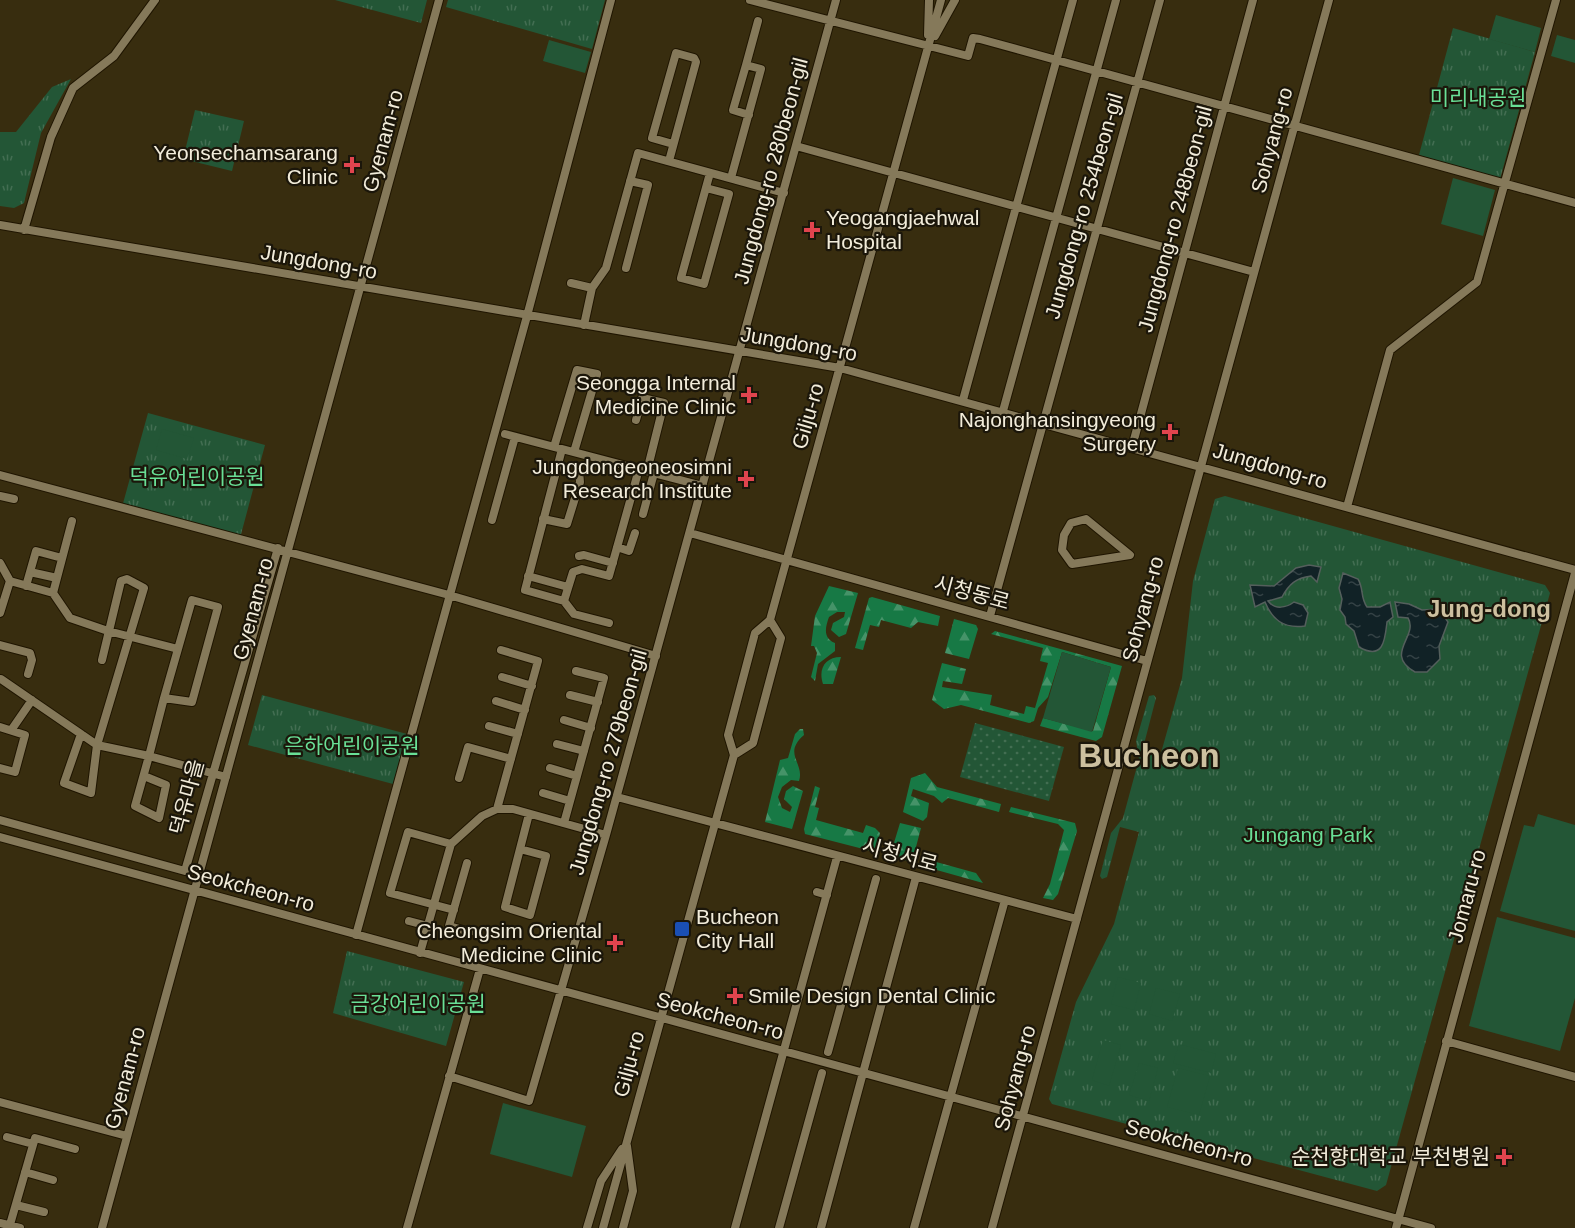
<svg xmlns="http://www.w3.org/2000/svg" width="1575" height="1228" font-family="Helvetica,'Noto Sans KR',sans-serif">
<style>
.grass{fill:url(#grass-dots)}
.forest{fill:url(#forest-firs)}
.park{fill:url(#park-tufts)}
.pitch{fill:#235636}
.water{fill:url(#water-ripples);stroke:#545f5c;stroke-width:1.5}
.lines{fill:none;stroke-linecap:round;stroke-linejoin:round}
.minor-casing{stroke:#1f1500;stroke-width:10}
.minor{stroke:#85795a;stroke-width:8}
.health-dot{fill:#e0444e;stroke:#1b160a;stroke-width:2}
.transit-dot{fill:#1a4fb4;stroke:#1b160a;stroke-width:2}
.labels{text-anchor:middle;stroke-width:4.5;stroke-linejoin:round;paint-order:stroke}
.park-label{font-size:21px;fill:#69df96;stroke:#1b160a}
.street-label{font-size:21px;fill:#f2ecda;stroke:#1b160a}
.poi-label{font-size:21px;fill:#f2ecda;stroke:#1b160a;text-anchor:end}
.quarter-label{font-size:24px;font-weight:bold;fill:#cdc09f;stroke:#1b160a}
.town-label{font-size:33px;font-weight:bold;fill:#cdc09f;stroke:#1b160a}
</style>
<defs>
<pattern id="grass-dots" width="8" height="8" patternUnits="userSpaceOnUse" patternTransform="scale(1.5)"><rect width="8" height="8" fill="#235636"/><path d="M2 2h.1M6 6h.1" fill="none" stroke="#436e52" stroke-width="1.8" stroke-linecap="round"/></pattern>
<pattern id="forest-firs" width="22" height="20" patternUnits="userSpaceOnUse" patternTransform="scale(1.5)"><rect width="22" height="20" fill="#177945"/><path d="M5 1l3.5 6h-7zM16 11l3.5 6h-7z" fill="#459368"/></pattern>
<pattern id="park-tufts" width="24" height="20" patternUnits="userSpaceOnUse" patternTransform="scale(1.5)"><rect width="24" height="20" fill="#235636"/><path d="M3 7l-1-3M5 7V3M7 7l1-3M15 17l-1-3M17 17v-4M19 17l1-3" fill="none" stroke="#436e52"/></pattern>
<pattern id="water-ripples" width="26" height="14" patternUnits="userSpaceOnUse" patternTransform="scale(1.5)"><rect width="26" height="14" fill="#112226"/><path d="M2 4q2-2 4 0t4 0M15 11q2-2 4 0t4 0" fill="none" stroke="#344245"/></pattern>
</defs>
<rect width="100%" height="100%" fill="#382d0f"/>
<path class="grass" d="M975 723 1064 747 1049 801 960 777Z"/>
<path class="forest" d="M829 586 858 593 846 634 839 637 831 630 833 623 844 617 845 612H837L829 617C825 628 823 638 835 643V651L818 664 815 681 811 677 817 653 814 646H811L815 616Z
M872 597 940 616 938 626 918 622 911 628 881 620 879 627 870 625 863 650 855 648 869 598Z
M954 619 976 625 978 629 969 659 945 653Z
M995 631 1122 666 1102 737 1096 741 1040 726 1043 718 1093 731 1111 667 1062 652 1048 697 1038 708 1034 721 1029 723 961 705 944 709 932 700 942 663 966 669 962 684 943 681 942 687 992 695 990 705 1024 714 1026 706 1035 708 1048 663 1040 661 1043 648 991 634Z
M841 657 833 684H823C818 669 825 657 841 657Z
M800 729H803L804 735C782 754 805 763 799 781L791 780 782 787 778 797 782 808 790 812 792 807 784 799 786 791 793 786 803 791 792 829 765 822 780 760 788 758 795 734Z
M925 773 937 787 1001 804 999 812 948 798 942 803 934 796 913 789 911 796 929 803 927 817 923 821 903 812 911 778Z
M815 786 820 788 815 807 819 808 816 820 863 833 866 825 875 828 880 833 875 852 805 834 804 829Z
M1011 807 1075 823 1077 831 1058 894 1053 900 1043 898 1050 884 1064 830 1058 824 1009 812Z
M900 823 921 828 912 862 890 856Z
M929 860 976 873 983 883 926 867Z"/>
<path class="park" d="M335 0H427L421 23Z
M448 0H605L592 49 446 7Z
M1453 28 1535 52 1500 179 1419 155Z
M71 79 41 133 24 203 14 208 0 206V132H16L52 87Z
M195 110 244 121 232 171 183 159Z
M148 413 265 445 240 538 122 507Z
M1225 496 1545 585 1550 593 1386 1185 1377 1191 1052 1104 1049 1099 1076 1002 1114 924 1139 832 1120 827 1107 877 1102 879 1100 876 1111 833 1123 818 1139 759 1136 741 1149 696 1154 695 1156 698 1143 748 1161 753 1182 678 1193 581 1215 499Z
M262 695 407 734 393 784 248 745Z
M347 951 464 982 446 1046 333 1013Z"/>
<path class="pitch" d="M1496 15 1541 28 1535 52 1489 39Z
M1557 35 1575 40V63L1551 56Z
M549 40 591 52 585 73 543 61Z
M1453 178 1495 190 1483 236 1441 224Z
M162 429 194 438 187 459 156 450Z
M1062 652 1111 667 1092 732 1043 718Z
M1538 814 1575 825V931L1500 911 1524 825 1534 827Z
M1497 917 1575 938V998L1560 1051 1469 1026Z
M1118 977 1141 983 1134 1010 1111 1004Z
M1156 988 1180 994 1172 1021 1149 1014Z
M1103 1040 1121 1045 1109 1086 1092 1080Z
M1179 1044 1216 1054 1211 1073 1173 1063Z
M1139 1063 1158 1068 1149 1101 1129 1095Z
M1178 1068 1210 1076 1199 1115 1167 1107Z
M503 1103 586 1126 572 1177 490 1154Z"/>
<path class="water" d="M1309 565 1321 567 1317 582 1311 576C1296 578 1289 584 1282 597L1268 601C1275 610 1286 608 1294 602L1303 605 1308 613 1305 626C1283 629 1272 619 1265 602L1255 607 1250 585 1274 586 1296 568Z
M1343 573 1358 579C1364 589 1360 597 1367 607H1380L1390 602 1393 617 1387 622C1385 639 1384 661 1359 647L1354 631 1346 624 1345 617 1340 610 1342 599 1339 588Z
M1395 602 1409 604 1422 610 1439 609 1448 622 1439 646 1440 659 1427 672H1415C1383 654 1419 636 1408 618L1398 617Z"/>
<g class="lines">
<defs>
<path id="minor" d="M750 0 968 56 973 38 980 39 1575 203
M928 35 929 0
M935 36 955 0
M746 65 758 21
M796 146 1254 272
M669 161 696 62 694 58 676 53 652 138 673 144
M731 178 761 69 746 65 733 110 749 115
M706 188 729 194 704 284 681 278 710 173
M0 225 840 368 1575 570
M24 230 51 137 73 88 114 56 155 0
M626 268 648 185 630 181
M571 283 592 288
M584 325 592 288 606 268 638 153 784 193
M963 400 1073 0
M1003 411 1116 0
M636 420 642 398 664 403 647 471
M505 434 703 486
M554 447 577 370 597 374 574 452
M1132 447 1253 0
M562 449 525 590 564 601 574 614 609 623
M0 475 449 595 656 656
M0 496 14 499
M1347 507 1390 350 1477 282 1556 0
M643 514 654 473
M543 519 567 524 580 482 579 471
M1086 519 1130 555 1072 564 1062 550 1064 535 1071 523Z
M492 520 515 437
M72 521 53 593 70 618 108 631 178 649
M690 533 1147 661
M617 547 629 551 635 533
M579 556 584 555 613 563
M0 563 10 581 0 613
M30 572 57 578
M528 576 568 587
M10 581 53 593
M26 586 36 551 62 558
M564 601 573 572 582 569 609 576 639 469
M990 616 1160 0
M0 645 30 653 32 660 28 674
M102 660 121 581 127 579 144 588 97 745 149 756 135 806 159 818 166 785 144 776
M502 677 532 686
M0 679H1L97 745 91 793 64 783 81 734
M570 695 598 702
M164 698 192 600 218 607 192 702 164 698 149 756 226 777
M496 701 525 710
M564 720 591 728
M489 726 518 734
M0 727 25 735 15 772 0 768
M12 729 32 700
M557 744 584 751
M734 755 753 743 781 638 770 620
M550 768 577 776
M459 778 468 747 511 759
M543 793 570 801
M617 797 1077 919
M497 809 538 661 501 650
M0 820 185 871 278 548
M564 823 604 678 576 671
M0 837 1431 1228
M451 844 408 832 390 893 454 910
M520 849 546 856 530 915 505 907 529 814
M467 863 449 926 470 932
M817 892 827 895
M409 921 428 926
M356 935 527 316 611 0
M420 953 451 844 482 816 497 809H513L606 835
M1446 1041 1575 1077
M828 1052 876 879
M449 1076 529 1101 606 835 836 0
M0 1102 127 1136
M7 1137 33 1144
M25 1172 53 1180
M16 1205 44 1212
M0 1223 20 1228
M9 1228 35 1138 75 1149
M102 1228 439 0
M407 1228 480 969
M587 1228 601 1181 622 1149
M603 1228 734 755 728 735 755 633 770 620 941 0
M623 1228 633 1191 627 1146
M735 1228 837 857
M779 1228 822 1073
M821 1228 916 877
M914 1228 1005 900
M992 1228 1329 0
M1396 1228 1575 573"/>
</defs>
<use href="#minor" class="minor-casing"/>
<use href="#minor" class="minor"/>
</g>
<g class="health-dot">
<path d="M349 156h6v6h6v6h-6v6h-6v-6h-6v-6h6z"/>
<path d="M809 221h6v6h6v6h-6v6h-6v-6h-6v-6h6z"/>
<path d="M746 386h6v6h6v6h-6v6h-6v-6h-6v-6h6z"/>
<path d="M1167 423h6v6h6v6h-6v6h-6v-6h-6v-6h6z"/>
<path d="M743 470h6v6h6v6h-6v6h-6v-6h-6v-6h6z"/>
<path d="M612 934h6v6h6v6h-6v6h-6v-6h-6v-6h6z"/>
<path d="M732 987h6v6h6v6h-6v6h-6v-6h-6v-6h6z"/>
<path d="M1501 1148h6v6h6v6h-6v6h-6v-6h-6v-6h6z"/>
</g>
<rect class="transit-dot" x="674" y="921" width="16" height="16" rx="3"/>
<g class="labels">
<g class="park-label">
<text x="1478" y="105">미리내공원</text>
<text x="197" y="484">덕유어린이공원</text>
<text x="352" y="753">은하어린이공원</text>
<text x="1308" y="842">Jungang Park</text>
<text x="418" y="1011">금강어린이공원</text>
</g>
<g class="street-label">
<text transform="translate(1272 140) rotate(-75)" y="7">Sohyang-ro</text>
<text transform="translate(383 141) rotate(-75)" y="7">Gyenam-ro</text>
<text transform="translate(771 171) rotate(-75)" y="7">Jungdong-ro 280beon-gil</text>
<text transform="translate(1084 206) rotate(-74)" y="7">Jungdong-ro 254beon-gil</text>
<text transform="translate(1175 219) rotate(-75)" y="7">Jungdong-ro 248beon-gil</text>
<text transform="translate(319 262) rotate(10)" y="7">Jungdong-ro</text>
<text transform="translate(799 344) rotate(10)" y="7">Jungdong-ro</text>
<text transform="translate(808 416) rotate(-74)" y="7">Gilju-ro</text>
<text transform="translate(1270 466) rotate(16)" y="7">Jungdong-ro</text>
<text transform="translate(972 593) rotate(15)" y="7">시청동로</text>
<text transform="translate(253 609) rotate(-75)" y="7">Gyenam-ro</text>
<text transform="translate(1143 609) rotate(-75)" y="7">Sohyang-ro</text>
<text transform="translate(608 762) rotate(-74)" y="7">Jungdong-ro 279beon-gil</text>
<text transform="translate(187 797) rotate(-75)" y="7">덕유마을</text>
<text transform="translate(900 855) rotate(15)" y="7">시청서로</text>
<text transform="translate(251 888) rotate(15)" y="7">Seokcheon-ro</text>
<text transform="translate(1467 896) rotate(-75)" y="7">Jomaru-ro</text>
<text transform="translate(720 1016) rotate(15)" y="7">Seokcheon-ro</text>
<text transform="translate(629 1064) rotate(-75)" y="7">Gilju-ro</text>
<text transform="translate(125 1078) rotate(-75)" y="7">Gyenam-ro</text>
<text transform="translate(1015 1078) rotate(-75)" y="7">Sohyang-ro</text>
<text transform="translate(1189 1143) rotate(15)" y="7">Seokcheon-ro</text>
</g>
<g class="poi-label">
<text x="338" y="160">Yeonsechamsarang<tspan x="338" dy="24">Clinic</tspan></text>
<text x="826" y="225" text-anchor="start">Yeogangjaehwal<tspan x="826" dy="24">Hospital</tspan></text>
<text x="736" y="390">Seongga Internal<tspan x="736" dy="24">Medicine Clinic</tspan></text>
<text x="1156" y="427">Najonghansingyeong<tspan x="1156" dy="24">Surgery</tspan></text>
<text x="732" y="474">Jungdongeoneosimni<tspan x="732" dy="24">Research Institute</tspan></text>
<text x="696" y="924" text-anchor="start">Bucheon<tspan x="696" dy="24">City Hall</tspan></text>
<text x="602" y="938">Cheongsim Oriental<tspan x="602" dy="24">Medicine Clinic</tspan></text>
<text x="748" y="1003" text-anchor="start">Smile Design Dental Clinic</text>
<text x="1490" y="1164">순천향대학교 부천병원</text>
</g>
<g class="quarter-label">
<text x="1489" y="617">Jung-dong</text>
</g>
<g class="town-label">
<text x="1149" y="767">Bucheon</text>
</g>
</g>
</svg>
